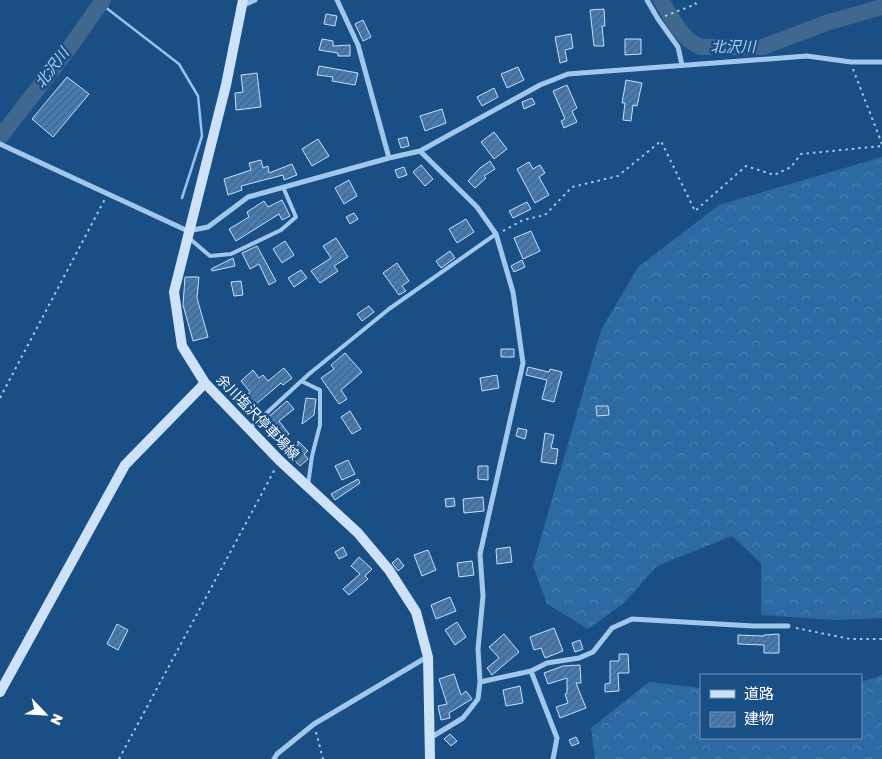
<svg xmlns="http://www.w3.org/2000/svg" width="882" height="759" font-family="'Golos Text','Noto Sans JP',sans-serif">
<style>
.forest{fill:url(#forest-crowns)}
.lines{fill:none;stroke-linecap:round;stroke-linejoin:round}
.stream{stroke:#94c3ee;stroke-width:2.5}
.river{stroke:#40678e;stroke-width:16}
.building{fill:url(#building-hatch);stroke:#c6e0f9}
.path{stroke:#a1c7ec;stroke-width:2;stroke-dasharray:2.5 4;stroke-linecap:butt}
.lane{stroke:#a1c7ec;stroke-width:4}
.street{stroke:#a1c7ec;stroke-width:5}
.secondary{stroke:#cde2f8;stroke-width:10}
.labels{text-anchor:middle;stroke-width:5;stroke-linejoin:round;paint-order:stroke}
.street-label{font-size:14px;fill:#fff;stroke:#1a4f85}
.water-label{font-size:15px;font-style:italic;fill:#acd1f3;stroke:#1a4f85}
</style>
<defs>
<pattern id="forest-crowns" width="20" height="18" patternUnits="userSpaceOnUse" patternTransform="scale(1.25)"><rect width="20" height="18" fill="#2d69a3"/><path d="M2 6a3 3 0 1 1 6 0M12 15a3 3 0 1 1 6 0" fill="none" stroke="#4c80b1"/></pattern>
<pattern id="building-hatch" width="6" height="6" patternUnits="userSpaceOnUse" patternTransform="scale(1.25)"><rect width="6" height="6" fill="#477bb1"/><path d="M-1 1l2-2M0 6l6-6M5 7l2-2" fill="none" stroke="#4a647e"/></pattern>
</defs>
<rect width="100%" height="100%" fill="#1a4f85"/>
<path class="forest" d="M882 157V618L835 620 761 615V563L732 536 657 566 624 603 588 629 547 604 533 565 601 330 638 267 719 205Z
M882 675V759H595L591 728 649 682 701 688V738H861V682Z"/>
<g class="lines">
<path class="stream" d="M96 0 179 64 198 96 202 136 182 198"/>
<path class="river" d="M661 0C671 17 682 40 701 47H763L826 23 882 7
M0 137 67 51 103 0"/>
</g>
<path class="building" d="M604 9 605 26H602L604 46H594L590 10Z
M326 14 337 16 335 26 324 24Z
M363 20 371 37 363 41 355 24Z
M571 34 573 48 565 50 567 61 560 63 555 37Z
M322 39 333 41V46L350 45V56H338V53L319 50Z
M625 39H641V54L625 55Z
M319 66 358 73 355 85 332 81 333 77 317 75Z
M518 67 524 80 507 88 501 74Z
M257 73 261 107 236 110 235 93 243 92 241 75Z
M67 77 89 94 53 137 32 119Z
M626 80 642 83 637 106 633 105 631 121 623 120 625 103H622Z
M567 85 577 108 572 111 577 122 564 128 561 121 565 119 553 91Z
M494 88 498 97 482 106 477 97Z
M532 98 535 104 524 109 522 102Z
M442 109 446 123 425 131 420 116Z
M494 132 507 149 494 159 481 142Z
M407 137 409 146 401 148 398 139Z
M318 139 329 156 312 166 302 149Z
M261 160 263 168 268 166 269 173 292 164 297 175 284 180 283 175 241 186 242 190 228 195 224 179 251 170 249 163Z
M490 161 495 169 484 176 486 178 475 188 468 181 480 168Z
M529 162 533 169 540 165 545 173 539 177 549 195 535 203 517 169Z
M421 165 433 179 425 186 413 172Z
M404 167 407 175 398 178 395 170Z
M349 180 357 196 344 204 335 188Z
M282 200 290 216 282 220 279 214 236 241 229 229 249 217 247 212 264 201 268 207Z
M527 202 531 209 513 218 509 211Z
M354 213 358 219 350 224 346 217Z
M466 219 474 232 457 243 449 229Z
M531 231 540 251 523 259 514 238Z
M336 238 348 257 334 266 338 271 320 283 311 271 331 258 323 246Z
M285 241 294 255 282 263 273 249Z
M257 246 276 281 269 285 259 264 250 269 242 253Z
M450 251 455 258 441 268 436 261Z
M233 258 235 266 212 271 211 269Z
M522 260 525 267 514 272 511 266Z
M397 263 409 281 402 286 406 291 399 295 383 273Z
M301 270 307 278 294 287 288 278Z
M185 277H199L197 298 208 337 193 341 183 305Z
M241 281 243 295 234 296 231 282Z
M369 306 374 312 362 321 357 314Z
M501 349H514V357H501Z
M345 353 362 372 341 390 347 399 339 404 321 378 334 369 331 365Z
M528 367 549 372 550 369 562 372 554 402 542 399 547 380 526 375Z
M284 368 292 378 283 385 281 383 255 405 247 395 250 392 241 381 253 370 259 378 263 375 268 381Z
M497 375 499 388 482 391 480 378Z
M306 398 316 399 314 415 302 424Z
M287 401 294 409 279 421 289 434 282 440 266 419Z
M596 406H608L609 415 597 416Z
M350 411 361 429 352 434 341 417Z
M518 428 527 430 525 439 516 436Z
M545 433 554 435 551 448 558 449 556 464 541 462Z
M298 441 308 451 304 454 308 459 300 466 288 454 298 445Z
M348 460 355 474 342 480 335 466Z
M478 466H488V480L478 479Z
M358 479 360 483 335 500 331 494Z
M483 497 484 511 464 513 463 499Z
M454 498 455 506 446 507 445 499Z
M343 547 347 555 339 559 335 552Z
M510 547 512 562 497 564 496 549Z
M428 550 436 570 422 576 414 555Z
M359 557 372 569 365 576 368 579 349 595 343 589 360 574 351 566Z
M398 558 404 566 398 571 392 563Z
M472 561 474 575 459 577 457 563Z
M450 597 456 611 436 619 431 605Z
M457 622 466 637 455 645 445 630Z
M117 624 128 630 118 650 107 644Z
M554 628 563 651 545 658 541 648 534 650 530 637Z
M504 634 519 652 492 675 487 668 499 658 489 647Z
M779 634V653H764V645L738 644V635L764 636V635Z
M580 640 583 649 575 652 572 643Z
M619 654H628L629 673H618L619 691 605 692V684L610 683V661H619Z
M580 665 581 683H576L586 708 560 718 556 707 568 703 565 694 567 693V678L548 684 544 673 563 666Z
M454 674 461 695 466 691 472 699 449 713 450 718 441 720 438 706 447 704 439 679Z
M520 686 523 703 506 706 503 690Z
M450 734 457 741 451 746 444 739Z
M576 737 579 743 572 746 569 740Z"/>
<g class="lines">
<path class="path" d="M665 16 696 4 693 0
M853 69 882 144
M503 231 523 220 545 215 572 187 618 176 661 141 695 211 746 166 774 175 791 167 801 154 882 146
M0 398 105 199
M796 628 850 639H882
M316 732 323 759
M119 759 275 469"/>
<path class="lane" d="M189 238 210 256 231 254 281 230 296 217 283 187
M301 381 320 390V425L312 456 308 485
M249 429 309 374 389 309 496 234"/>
<path class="street" d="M337 0 358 45 389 158
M647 0 658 19 678 47 682 65
M242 6 255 0
M0 144 188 231 208 227 248 197 389 158 420 151 540 85 568 74 807 56 851 62H882
M420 151 477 207 496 234 513 292 523 363 480 554 483 596 478 649 480 682 478 699 463 718 430 738
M531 671 557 738 553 759
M480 682 531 671 547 663 579 658 593 652 612 628 632 619 753 626H788
M274 759 277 754 314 724 427 657"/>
<path class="secondary" d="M243 0 226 85 174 292 182 346 205 383 279 460 358 533 389 570 416 612 428 657 430 759
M0 692 125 465 205 383"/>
</g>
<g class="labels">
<g class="street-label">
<text transform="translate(258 417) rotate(46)" y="5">余川塩沢停車場線</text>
</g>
<g class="water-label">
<text x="733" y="52">北沢川</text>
<text transform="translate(52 68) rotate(-53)" y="5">北沢川</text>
</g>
</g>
<rect x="700" y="674" width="162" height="65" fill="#1a4f85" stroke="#7695b6"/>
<rect x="710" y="690" width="25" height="8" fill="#cde2f8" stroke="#7695b6"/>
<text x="744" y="699" font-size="15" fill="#ffffff">道路</text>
<rect x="710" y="712" width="25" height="15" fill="url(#building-hatch)" stroke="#7695b6"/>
<text x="744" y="724" font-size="15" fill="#ffffff">建物</text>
<g transform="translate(45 714) rotate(115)" stroke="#1a4f85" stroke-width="4" paint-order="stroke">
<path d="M0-4L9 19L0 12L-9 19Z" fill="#ffffff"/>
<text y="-8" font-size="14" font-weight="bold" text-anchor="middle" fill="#ffffff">N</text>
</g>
</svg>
